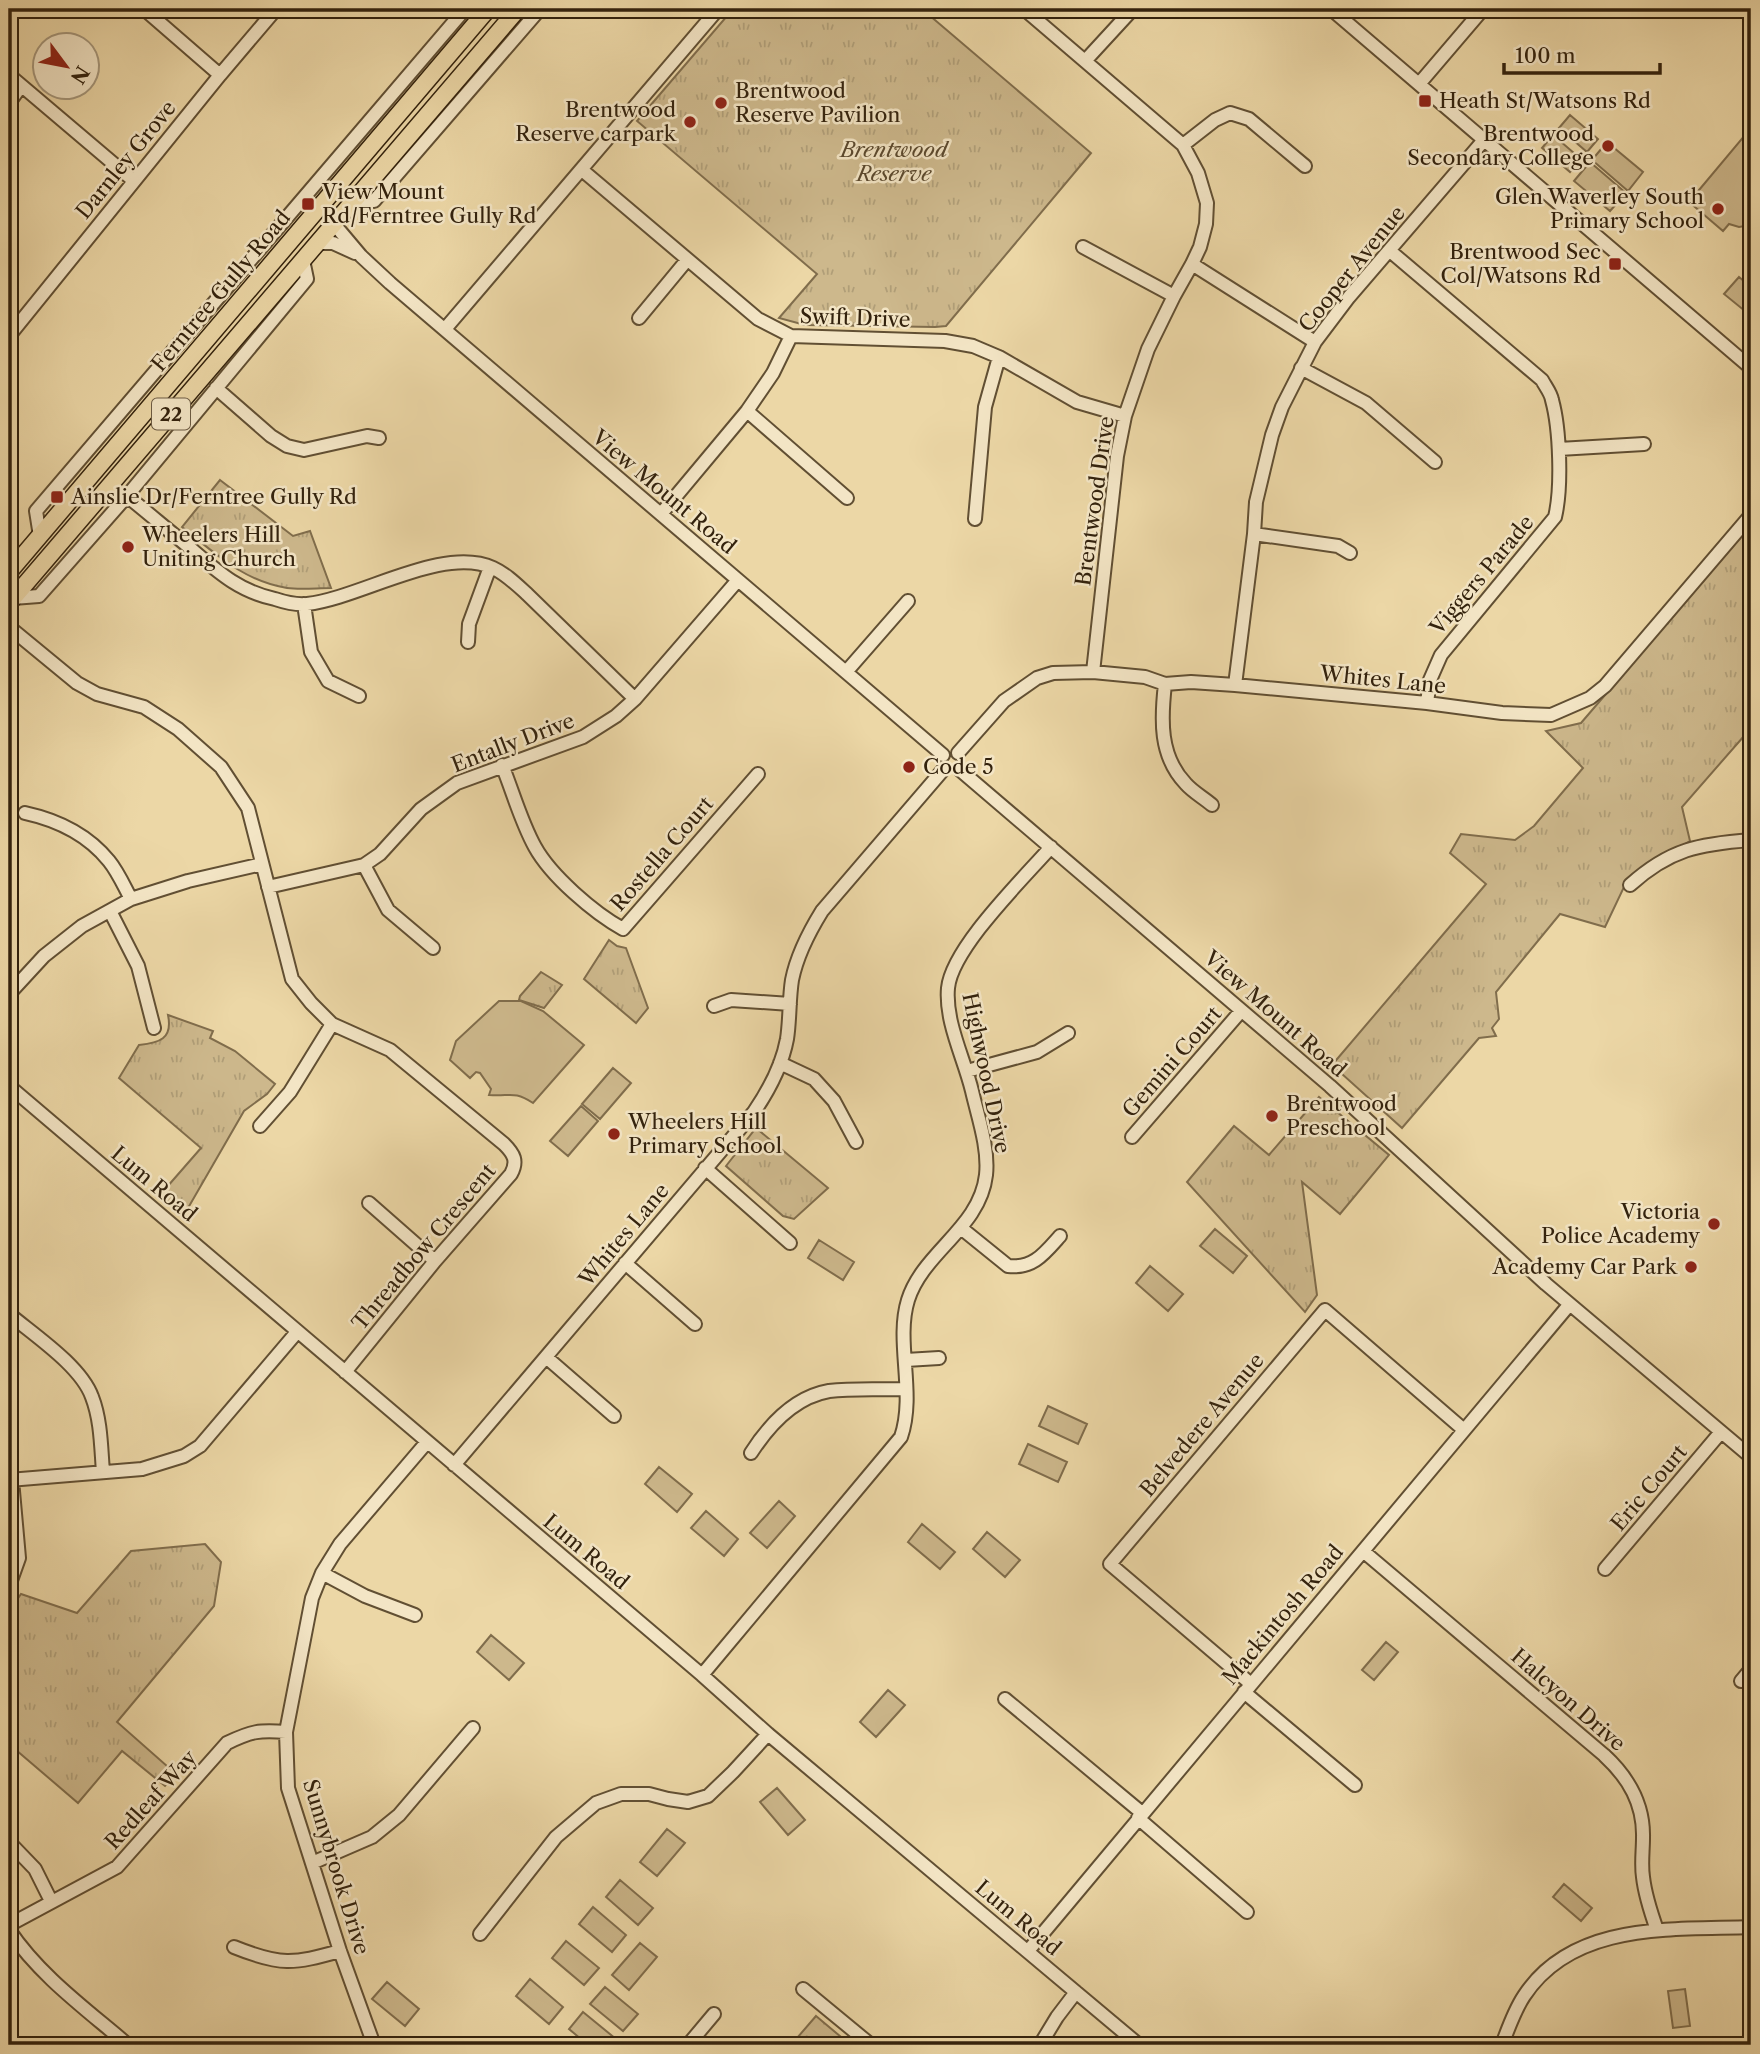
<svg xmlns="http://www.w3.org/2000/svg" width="1760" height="2054" font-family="'Libre Caslon Text',serif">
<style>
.grass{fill:#cdb88c;stroke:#806d4c;stroke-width:2}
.park{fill:url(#park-tufts);stroke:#806d4c;stroke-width:2}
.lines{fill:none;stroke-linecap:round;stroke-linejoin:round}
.minor-casing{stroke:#614f33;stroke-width:16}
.major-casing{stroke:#33220d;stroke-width:19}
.minor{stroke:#f3e5c5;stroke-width:12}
.major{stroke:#ecd7a6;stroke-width:16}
.poi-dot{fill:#8f2418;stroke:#f3e5c5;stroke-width:2.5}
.labels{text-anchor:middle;stroke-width:5;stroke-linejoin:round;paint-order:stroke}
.shield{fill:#f3e5c5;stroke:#6d5c44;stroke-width:2}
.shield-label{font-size:19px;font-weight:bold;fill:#33220d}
.poi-label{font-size:21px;fill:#33220d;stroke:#f3e5c5;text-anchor:start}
.park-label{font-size:21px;font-style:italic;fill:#5a482d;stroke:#f3e5c5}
.street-label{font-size:21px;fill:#33220d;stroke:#f3e5c5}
</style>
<defs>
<pattern id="park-tufts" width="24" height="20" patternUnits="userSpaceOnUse" patternTransform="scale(1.75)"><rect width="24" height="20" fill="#cdb88c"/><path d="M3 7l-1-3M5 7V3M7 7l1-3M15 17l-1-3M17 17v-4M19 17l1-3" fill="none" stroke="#b09e78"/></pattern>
</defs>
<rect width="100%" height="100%" fill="#ecd7a6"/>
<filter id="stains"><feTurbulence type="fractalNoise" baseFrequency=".00286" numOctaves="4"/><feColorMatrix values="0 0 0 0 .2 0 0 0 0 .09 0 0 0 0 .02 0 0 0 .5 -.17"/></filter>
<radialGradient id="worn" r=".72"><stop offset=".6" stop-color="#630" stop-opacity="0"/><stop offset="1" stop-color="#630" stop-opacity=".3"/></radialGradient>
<path class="grass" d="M1570 115 1598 139 1587 152 1559 128Z
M1553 135 1581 159 1570 172 1542 148Z
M1745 135 1751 139V225L1739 227 1729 224 1723 231 1689 202Z
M1607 142 1643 172 1628 191 1592 160Z
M1590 162 1626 193 1610 211 1574 181Z
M1739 277 1751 287V316L1724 294Z
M499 1001H521L543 1011 584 1045 533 1103C513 1090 510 1097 489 1095L491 1089 480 1073 476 1072 470 1078 450 1060 456 1041Z
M613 1068 631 1083 600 1119 582 1104Z
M581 1106 598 1121 568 1156 550 1141Z
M1215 1229 1247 1256 1233 1273 1200 1246Z
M819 1240 854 1262 843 1280 808 1258Z
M1150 1266 1183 1294 1168 1311 1136 1283Z
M1048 1406 1087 1424 1078 1444 1039 1426Z
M1028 1444 1067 1462 1058 1482 1019 1464Z
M659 1467 692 1494 677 1512 645 1484Z
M779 1501 795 1516 767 1548 750 1533Z
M706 1511 738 1539 724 1556 691 1528Z
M922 1524 955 1552 940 1569 908 1542Z
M987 1532 1020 1560 1005 1577 973 1549Z
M491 1635 524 1663 509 1680 477 1652Z
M1386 1642 1398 1652 1374 1680 1362 1670Z
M888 1690 905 1705 876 1737 860 1722Z
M777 1788 805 1820 788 1835 760 1802Z
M667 1829 685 1843 657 1876 640 1862Z
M620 1880 653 1908 638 1925 606 1897Z
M1564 1884 1592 1908 1581 1921 1553 1897Z
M593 1907 626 1935 612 1952 579 1924Z
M566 1941 599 1968 584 1985 552 1958Z
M640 1943 657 1957 629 1990 612 1975Z
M530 1979 563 2007 549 2024 516 1996Z
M387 1982 419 2009 405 2026 372 1999Z
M605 1987 638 2014 623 2031 590 2004Z
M1685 1989 1690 2026 1673 2028 1668 1991Z
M583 2012 616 2039 610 2045H588L569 2029Z"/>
<path class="park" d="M733 9H922L1091 153 946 326 935 327 805 325 779 318 817 274 637 121Z
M220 480 293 536 310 531 331 588C317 588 301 590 287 588 243 581 215 553 182 527Z
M1751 525V728L1682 807 1690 841 1643 869 1623 889 1605 927 1560 914 1496 992 1499 1019 1492 1028 1496 1036 1479 1038 1402 1128 1332 1065 1486 884 1450 853 1461 834 1515 840 1534 826 1583 768 1546 731 1581 723Z
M609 940 617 946 626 948 648 1008 636 1023 584 979Z
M541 972 562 985 544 1008 519 1000 520 996Z
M168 1015 213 1031 210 1038 235 1051 275 1084 267 1094 244 1111 184 1215 160 1195 201 1148 119 1078 139 1045C159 1043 173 1039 168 1015Z
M1319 1097 1389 1155 1340 1214 1302 1182 1317 1295 1305 1312 1187 1182 1234 1126 1269 1155Z
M756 1128 828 1188 794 1219 783 1216 726 1166Z
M205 1544 221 1562 214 1606 117 1722 176 1774 165 1786 122 1751 78 1803 9 1744V1611L21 1594 77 1613 131 1551Z
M816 2016 847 2042 845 2045H791Z"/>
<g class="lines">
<defs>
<path id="minor" d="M144 9 220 75
M1024 9 1183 145 1198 173 1207 203 1206 224 1200 247 1192 264 1174 296 1148 349 1125 416 1117 456 1093 672
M1331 9 1751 368
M1085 61 1131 11
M9 75 134 181
M1419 84 1483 9
M9 103 21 86
M1183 145 1215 120 1230 113 1249 119 1305 166
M582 170 758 319 791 336 945 341 973 346 999 357 1077 402 1125 416
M355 199 374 201 540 9
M334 224 361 256 390 283 943 755
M318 243H333L355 253
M1083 247 1174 296
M1390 251 1542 380C1545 386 1551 393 1552 400 1560 429 1562 488 1555 517L1441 655 1430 680 1427 703
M1192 264 1315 342
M639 318 687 260
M445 329 718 9
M9 336 220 75 276 9
M1301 368 1366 403 1435 462
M216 388 271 436 287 446 304 450 367 436 379 438
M747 411 847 498
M1559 449 1644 444
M127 496C148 513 168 530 189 547 217 571 238 591 275 599 284 602 297 605 307 604 361 598 443 545 493 568 506 574 516 584 527 594L635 699
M661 514 747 411 773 373 791 336
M975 519 985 407 999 357
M1254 534 1338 546 1350 553
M40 536 36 511 465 9
M9 547 21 557
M13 598 39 596 127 496 307 279 303 260
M304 604 311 652 328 681 359 696
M9 627 77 683 97 694 144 707 178 729 221 767 248 808 292 979 311 1003 332 1024 390 1050 504 1144C514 1154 518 1161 511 1174L435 1261 345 1372
M468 642 469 624 490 567
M846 672 908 601
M1165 684C1161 719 1159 756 1186 784 1193 792 1204 798 1212 805
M1235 685 1254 534 1256 502 1272 435 1282 407 1315 342 1349 297 1484 140
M958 753 1004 701 1037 678 1053 673 1093 672 1145 677 1165 684 1191 682 1235 685 1427 703 1502 713 1551 715 1590 698 1605 686 1751 515
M502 765C513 792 521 822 535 847 551 876 594 913 623 929L758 774
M960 770 1330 1086 1546 1284 1751 1457
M25 813C57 820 88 835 109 861 118 872 124 886 131 899
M364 865 388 910 433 948
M1630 885C1670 849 1699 844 1751 840
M268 887 364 865 380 854 421 809 457 783 583 737 616 716 635 699 738 580
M110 911 138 966 154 1028
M9 994 44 956 82 926 131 899 188 881 262 864
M714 1006 731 1000 790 1004
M780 1063 814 1079 834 1101 856 1142
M967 1071 1037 1052 1068 1033
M9 1086 702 1675 768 1734 1139 2045
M260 1126 290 1092 332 1024
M1132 1137 1241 1011
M705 1168 790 1243
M369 1203 435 1261
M961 1228 1008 1266C1033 1269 1044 1254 1060 1236
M625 1263 695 1324
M9 1314C34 1335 81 1366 92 1397 101 1420 101 1447 103 1472
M546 1357 614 1416
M906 1360 939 1358
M751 1453C769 1425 795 1397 829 1391 854 1388 881 1390 905 1389
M454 1465 754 1112C769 1090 782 1066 787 1039 790 1020 789 999 792 980 797 955 809 932 822 911L943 770
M9 1480 142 1469 184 1456 200 1446 297 1332
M1363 1551 1604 1755C1629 1778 1644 1804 1643 1838 1643 1851 1641 1864 1643 1877 1645 1895 1651 1913 1657 1930
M1605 1569 1721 1432
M322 1573 365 1596 415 1615
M9 1586 19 1558 12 1480
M702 1675 901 1437C916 1393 895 1342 908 1300 923 1252 980 1228 986 1175 989 1148 978 1117 972 1091 964 1058 945 1022 948 988 952 948 1023 879 1051 847
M1741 1681 1751 1669
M1251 1684 1110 1564 1325 1310 1464 1430
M1244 1692 1355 1785
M1005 1699 1142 1813
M1138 1818 1247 1912
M9 1842 35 1869 51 1901
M312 1863 372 1837 399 1815 473 1728
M9 1925 117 1867 227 1743C252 1731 259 1730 286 1732
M9 1930C40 1976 86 2009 128 2045
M480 1934 556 1837 596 1803 621 1794H649L668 1799 688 1802 708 1796 733 1772 768 1734
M234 1947C281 1966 293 1964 340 1951
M1028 1951 1569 1305
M803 1989 871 2045
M374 2045 340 1951 288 1788 286 1732 312 1598 322 1573 340 1544 427 1442
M688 2045 714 2014
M1040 2045 1057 2017 1076 1992
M1502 2045C1508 2029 1514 2011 1524 1996 1573 1921 1673 1930 1751 1927"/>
<path id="major" d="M9 572 488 9
M9 603 518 9"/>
</defs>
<use href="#minor" class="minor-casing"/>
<use href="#major" class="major-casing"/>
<use href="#minor" class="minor"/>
<use href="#major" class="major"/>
</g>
<g class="poi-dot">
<rect x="1418" y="94" width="14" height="14" rx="3.5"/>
<circle cx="721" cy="103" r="7"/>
<circle cx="690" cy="122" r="7"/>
<circle cx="1608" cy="146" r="7"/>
<rect x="301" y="197" width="14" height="14" rx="3.5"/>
<circle cx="1718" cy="209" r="7"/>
<rect x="1608" y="257" width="14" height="14" rx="3.5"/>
<rect x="50" y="490" width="14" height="14" rx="3.5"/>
<circle cx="128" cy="547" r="7"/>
<circle cx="909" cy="767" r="7"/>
<circle cx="1272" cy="1116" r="7"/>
<circle cx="614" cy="1134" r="7"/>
<circle cx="1714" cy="1224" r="7"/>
<circle cx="1691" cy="1267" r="7"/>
</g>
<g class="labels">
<rect class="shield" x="152" y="398.5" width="38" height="31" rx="5"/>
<g class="shield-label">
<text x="171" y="421">22</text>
</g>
<g class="poi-label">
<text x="735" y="98">Brentwood<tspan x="735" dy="24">Reserve Pavilion</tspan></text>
<text x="1439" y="108">Heath St/Watsons Rd</text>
<text x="676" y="117" text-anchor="end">Brentwood<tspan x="676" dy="24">Reserve carpark</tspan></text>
<text x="1594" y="141" text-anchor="end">Brentwood<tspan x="1594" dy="24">Secondary College</tspan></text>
<text x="322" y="199">View Mount<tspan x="322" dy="24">Rd/Ferntree Gully Rd</tspan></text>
<text x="1704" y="204" text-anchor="end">Glen Waverley South<tspan x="1704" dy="24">Primary School</tspan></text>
<text x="1601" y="259" text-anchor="end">Brentwood Sec<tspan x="1601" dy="24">Col/Watsons Rd</tspan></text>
<text x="71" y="504">Ainslie Dr/Ferntree Gully Rd</text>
<text x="142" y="542">Wheelers Hill<tspan x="142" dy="24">Uniting Church</tspan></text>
<text x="923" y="774">Code 5</text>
<text x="1286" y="1111">Brentwood<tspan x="1286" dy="24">Preschool</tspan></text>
<text x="628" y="1129">Wheelers Hill<tspan x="628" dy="24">Primary School</tspan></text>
<text x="1700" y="1219" text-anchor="end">Victoria<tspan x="1700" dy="24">Police Academy</tspan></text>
<text x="1677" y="1274" text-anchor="end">Academy Car Park</text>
</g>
<g class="park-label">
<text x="894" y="157">Brentwood<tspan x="894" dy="24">Reserve</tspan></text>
</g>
<g class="street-label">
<text transform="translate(126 160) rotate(-51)" y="7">Darnley Grove</text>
<text transform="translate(1352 269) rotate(-51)" y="7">Cooper Avenue</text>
<text transform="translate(221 291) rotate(-50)" y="7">Ferntree Gully Road</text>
<text transform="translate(855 318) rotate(2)" y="7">Swift Drive</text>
<text transform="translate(664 492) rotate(40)" y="7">View Mount Road</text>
<text transform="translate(1095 501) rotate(-82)" y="7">Brentwood Drive</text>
<text transform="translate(1482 575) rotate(-50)" y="7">Viggers Parade</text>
<text transform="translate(1383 680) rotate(6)" y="7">Whites Lane</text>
<text transform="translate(513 743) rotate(-21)" y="7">Entally Drive</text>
<text transform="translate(662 854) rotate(-49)" y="7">Rostella Court</text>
<text transform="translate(1275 1014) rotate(41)" y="7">View Mount Road</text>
<text transform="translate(1172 1062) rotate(-49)" y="7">Gemini Court</text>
<text transform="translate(986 1073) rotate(78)" y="7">Highwood Drive</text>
<text transform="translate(154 1184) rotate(40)" y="7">Lum Road</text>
<text transform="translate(624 1235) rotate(-50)" y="7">Whites Lane</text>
<text transform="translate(424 1247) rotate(-50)" y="7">Threadbow Crescent</text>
<text transform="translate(1202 1425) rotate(-50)" y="7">Belvedere Avenue</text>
<text transform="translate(1649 1488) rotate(-50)" y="7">Eric Court</text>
<text transform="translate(586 1552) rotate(40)" y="7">Lum Road</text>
<text transform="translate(1283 1615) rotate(-50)" y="7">Mackintosh Road</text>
<text transform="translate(1568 1700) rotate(41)" y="7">Halcyon Drive</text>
<text transform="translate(151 1800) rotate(-48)" y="7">Redleaf Way</text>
<text transform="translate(336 1867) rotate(73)" y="7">Sunnybrook Drive</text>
<text transform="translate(1018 1918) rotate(40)" y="7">Lum Road</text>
</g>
</g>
<rect width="1760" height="2054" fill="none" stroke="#ecd7a6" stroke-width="35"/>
<rect x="10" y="10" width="1739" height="2033" fill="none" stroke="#33220d" stroke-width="3.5"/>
<rect x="18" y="18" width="1725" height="2019" fill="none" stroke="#33220d" stroke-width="2"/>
<g transform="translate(66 66) rotate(122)"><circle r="33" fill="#f3e5c5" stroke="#a6977b" stroke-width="2"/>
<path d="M0-5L12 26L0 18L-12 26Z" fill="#8f2418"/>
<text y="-10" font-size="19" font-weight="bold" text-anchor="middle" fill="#33220d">N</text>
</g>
<path d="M1504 63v10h156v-10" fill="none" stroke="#33220d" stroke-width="3.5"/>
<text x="1515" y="63" font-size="21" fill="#33220d" stroke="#f3e5c5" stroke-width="5" paint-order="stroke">100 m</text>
<rect width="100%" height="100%" filter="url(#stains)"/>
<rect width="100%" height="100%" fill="url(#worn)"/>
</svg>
